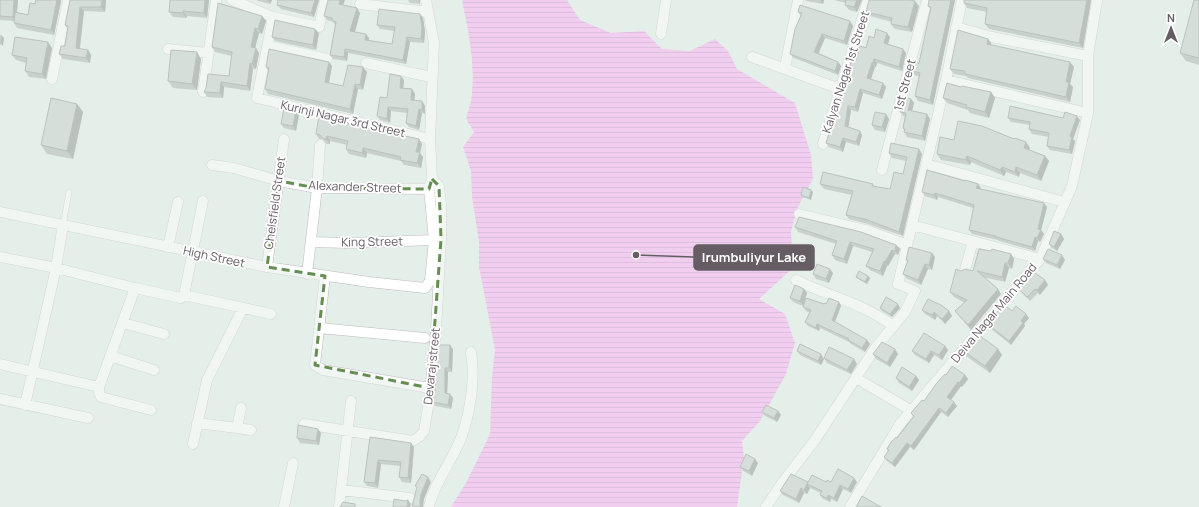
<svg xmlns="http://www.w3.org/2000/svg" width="1199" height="507" font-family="Manrope,sans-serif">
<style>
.water{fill:url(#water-rules)}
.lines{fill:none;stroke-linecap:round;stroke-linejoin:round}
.lane-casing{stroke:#bfb8bd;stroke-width:6}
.street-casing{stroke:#bfb8bd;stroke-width:11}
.lane{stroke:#fff;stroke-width:5}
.street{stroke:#fff;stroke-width:10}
.wall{fill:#a6aea9}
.shaded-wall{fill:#878d8a}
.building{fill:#c1cac5;stroke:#878d8a}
.marked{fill:none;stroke:#668e52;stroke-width:3;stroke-dasharray:8 5;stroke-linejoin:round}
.labels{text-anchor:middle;stroke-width:3.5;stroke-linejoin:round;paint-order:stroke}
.street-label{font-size:12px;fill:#665d64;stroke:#fff}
.leader{fill:none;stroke:#665d64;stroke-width:1.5}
.callout-dot{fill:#665d64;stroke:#fff;stroke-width:1.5}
.callout{fill:#665d64;stroke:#665d64;stroke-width:1.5}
.callout-label{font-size:13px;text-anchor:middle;font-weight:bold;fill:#fff}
</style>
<defs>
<pattern id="water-rules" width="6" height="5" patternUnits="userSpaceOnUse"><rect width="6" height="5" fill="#ffa6f9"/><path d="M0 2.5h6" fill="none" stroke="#d28acd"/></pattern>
</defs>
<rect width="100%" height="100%" fill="#e5efe9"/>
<path class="water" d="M462 0H567L580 20 611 33 644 31 662 49 690 51 715 39 728 51 737 69 795 103 811 155 813 179 798 207 791 231 793 268 759 299 785 314 795 343 786 374 760 421 742 441 744 458 737 507H451L466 483 490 434 492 376 495 350 479 267V242L472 197 471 171 463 147 474 132 466 119C468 110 472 101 472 92 475 61 468 30 462 0Z"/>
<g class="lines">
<defs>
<path id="lane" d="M63 225 69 192"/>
<path id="street" d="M232 0 273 17 319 27 325 0
M360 4 428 12
M273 17 257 98 430 139
M956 27 992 37 1088 56
M661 34 666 0
M268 46 327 59
M168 49 208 53
M752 57 840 89
M366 63 431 77
M785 68 798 0
M52 79 68 0
M946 80 1088 113
M203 92 216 0
M823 144 868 0
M926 164 1064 202
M212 165 234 168 279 181 317 188 429 189
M882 170 927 0
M0 212 267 267 369 282 425 288 430 281 434 240 429 189 432 179 430 139 434 43 426 0
M799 214 866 230 907 245
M912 225 1040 259
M311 242 347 243 434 240
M168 247 178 202
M0 257 56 268 135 288 181 298 184 295 203 201
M267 267 284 139
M965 270 973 241
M307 274 317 188 320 145
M325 276 315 365 323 370 430 388
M796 280C830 297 863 303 893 326
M135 288 99 387V393L101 397 151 410
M184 295 271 314
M123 323 164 334
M319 328 425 338
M110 356 154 370
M0 364 99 387
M856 378 912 411
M0 399 88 418
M25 405 56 268 63 225
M197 423 237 428 241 408
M304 424 413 441 420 436 424 431 430 395 436 330 441 239V204L439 186 432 179
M237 428 251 430
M193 444 207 380 243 308
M341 490 410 498
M284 507 293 463
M339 507 351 401
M429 507C432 490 447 467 455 451 469 426 476 380 471 352
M766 507 782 483 815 440 876 347 905 312 915 291 898 284 946 80 962 0
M850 507 900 424 1040 259 1072 186 1088 113V56L1097 0"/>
</defs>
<use href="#lane" class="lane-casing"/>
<use href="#street" class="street-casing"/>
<use href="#lane" class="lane"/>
<use href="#street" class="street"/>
</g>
<path class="wall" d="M0 0H18L17 13 28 15 35 4 36 0H61V1L54 35 17 28 14 23V21L0 20Z
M70 0H106L105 12 84 11 80 49 88 50 91 55 90 63 63 59 59 54 65 46 67 28 65 25Z
M209 0 207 18 187 16 186 18 173 17 169 12Z
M257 0H272L270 4 258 1Z
M319 0 314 17 281 9 277 5Z
M408 0H420V4L410 3Z
M805 0H824L823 4 806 1Z
M834 0H862L857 12 849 10 845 5 846 3Z
M955 0 933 105 918 101 915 96 920 77 914 75 910 70 919 63 931 10 928 6Z
M1091 0 1083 48 989 29 985 24 987 12 967 8 964 3Z
M1199 0V65L1186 61 1180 53Z
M343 5 360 13 354 32 369 38 368 40 392 44 394 31 380 29 377 25 420 14 423 18 425 32 424 43 410 42 406 64 348 53 347 61 333 59 330 55 335 25 333 22 327 20 324 16Z
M919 6 912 32 895 29 891 24 892 22 870 16 866 12Z
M798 12 850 21 853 26 847 45 825 38 819 53 838 62 841 66 838 75 794 58 790 54 801 16Z
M262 16 266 21 262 34 259 33 255 48 259 53 256 69H253L250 91 224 87 223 98 207 97 204 92 229 76 232 56 215 52 212 47Z
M319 33 316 50 275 41 272 37Z
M890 37 888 44 906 53 902 71 877 63 876 67H875L871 79 886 87 882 99 863 93 858 112 851 110 848 127 862 135 859 146 846 142 843 152 829 147 826 143 856 60 874 38Z
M988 39 991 43V45L1074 67 1070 84 1073 87 1070 102 968 78 966 76 954 74 950 69Z
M52 48 46 79 29 77 25 71 26 63 16 60 12 55Z
M201 59 197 90 173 88 168 81Z
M332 66 329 83 343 86 367 72 363 90 358 89 353 114 268 94 265 89 268 71 266 67Z
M404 80 403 88 412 89 415 94 414 100 422 101 425 106V114L422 113 419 130 409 127 406 123 407 113 391 111 390 123 380 120 377 116Z
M961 87 991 92 995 98 989 118 970 113 968 110 947 103 943 98Z
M911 99 914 103 912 111 930 119 925 141 907 137 904 132V130L903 128 905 117 903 116 900 112Z
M77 104 83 112 73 159 47 154 41 145Z
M886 114 889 119 885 132 875 130 872 125Z
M299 115 296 131 284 128 281 124Z
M1008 118H1063L1080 120 1073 139 1075 141 1072 154 1050 150 1047 146 1049 137 1032 134 1029 129 1030 125 1011 122Z
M349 124 419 139 422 144 420 153 423 157 421 168 404 165 401 161 367 153 366 158 349 154 346 149 347 145 330 141V144H326L323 139H319L316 134Z
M1014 139 1026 142 1030 148 1029 150 1045 156 1049 161 1041 181 1020 173 1019 177 1006 172 1004 176 971 162 970 165 941 160 937 154 954 140Z
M919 149 922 154 903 236 868 224 849 219 846 215 852 195 824 189 820 184H873L874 186 890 189 903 174 906 161 892 158 889 153Z
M981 188 980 189 1047 207 1041 230 1044 234 1040 242 1038 241 1035 251 999 241 998 240 972 234 969 230 973 208 938 197 937 200 925 196 922 192Z
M813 192 811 200 802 197 801 195Z
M795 227 896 245 900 249 898 255 895 254 888 266H887L883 276 870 270 866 266 872 252 853 246 847 264 835 260 832 255 836 244 798 232Z
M1061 234 1064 239 1057 251 1052 248 1049 244Z
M991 251 1011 254 1014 259 1012 269 1009 268 1005 282 983 277 1001 294 971 330 959 316 955 311 965 303 954 297 950 292 960 271H973Z
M935 257 932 270 928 269 921 285 906 278 903 274 908 262 906 260Z
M1043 259 1065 260 1060 269 1046 263Z
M833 273 829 283 816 279 813 274Z
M868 276 870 278 867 284 858 279 856 277Z
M1045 280 1048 285 1040 295 1038 293 1030 301 1021 292 1018 288Z
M804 289 807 293 803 306 793 302 790 298Z
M839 302 841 306 835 322 870 344 865 352 851 344 849 342 820 328 819 331 808 326 805 322 810 313 806 311 803 307Z
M880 308H900L892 317 882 311Z
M922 310 949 311 952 316 945 324 937 316 935 320 925 314Z
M1012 311 1029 318 1024 324 1025 326 1011 345 990 328 987 324Z
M945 346 948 350 942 360 934 355 929 363 915 355 912 351Z
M453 349 452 372H448L447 393 453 398 451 409 435 406 432 402 435 391Z
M998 349 1002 355 990 373 966 356 962 350Z
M797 351 824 359 821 365 800 355Z
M873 354H898L890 367 876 359Z
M824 358 854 359 857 364 851 374 827 363Z
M946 375H965L968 379 962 387 961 386 951 400 957 406 948 417 941 412 914 450 910 447 895 467 887 461 884 457 888 451 887 449 913 417 911 413 924 401Z
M916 376 919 380 912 391 899 383 896 378Z
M778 411 781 415 777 422 765 416 762 412Z
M321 433 319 445 300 443 297 438Z
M370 437 411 443 414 447 411 483 402 482 399 477 400 466 381 464 378 488 367 486 364 482Z
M758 463 752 476 743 471 740 467Z
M808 482H857L851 493 843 489 837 502 831 499 830 502 823 499 820 495 821 493 810 488 807 494 804 493 799 503 783 495 780 491Z"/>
<path class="shaded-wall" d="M14 0H18L16 21 13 17Z
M57 0H61V1L54 35 51 30Z
M102 0H106L105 12 101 7Z
M205 0H209L207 18 204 13Z
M268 0H272L270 4Z
M315 0H319L314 17 311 13Z
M340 0H345L342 8 339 4Z
M418 0H420V4Z
M820 0H824L823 4Z
M857 0H862L857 12 854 7Z
M951 0H955L933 105 930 100Z
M1087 0H1091L1083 48 1079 43Z
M915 1 919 6 912 32 908 27Z
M80 7 84 11 79 53 76 48Z
M357 8 360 13 354 36 350 31Z
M183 11 187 16 186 18 183 13Z
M420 14 423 18 425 32 424 43 421 39Z
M262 16 266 21 262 34 258 29Z
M850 21 853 26 847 45 844 41Z
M255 28 259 33 254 52 251 47Z
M315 29 319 33 316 50 313 45Z
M887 33 890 37 887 47 884 43Z
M366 34 369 38 368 44 365 40Z
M822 34 825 38 817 56 814 52Z
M2 36 4 38 3 46 1 44Z
M407 37 410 42 406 64 403 60Z
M988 39 991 43 990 49 987 44Z
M48 42 52 48 46 79 42 74Z
M256 48 259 53 256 69 252 64Z
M345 49 348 53 347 61 344 57Z
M903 49 906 53 902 71 899 67Z
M88 50 91 55 90 63 86 58Z
M197 52 201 59 197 90 192 84Z
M874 59 877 63 876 67 873 63Z
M329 62 332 66 328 87 325 82Z
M838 62 841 66 838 75 835 71Z
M1070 62 1074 67 1070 84 1073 87 1070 102 1066 97V82Z
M250 63 253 69 250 91 247 86Z
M872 63 875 67 870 82 867 78Z
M363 67 367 72 363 90 360 85Z
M401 76 404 80 403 92 400 88Z
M221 82 224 87 223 98 220 93Z
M883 83 886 87 882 99 879 95Z
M355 84 358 89 353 114 350 109Z
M412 89 415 94 414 104 411 100Z
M860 89 863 93 858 112 855 107Z
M991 92 995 98 989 118 985 112Z
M911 99 914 103 911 115 908 110Z
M422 101 425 106V114L422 110Z
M77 104 83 112 73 159 67 151Z
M848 106 851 110 848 130 845 126Z
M388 107 391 111 390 123 387 119Z
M419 109 422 113 419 130 416 126Z
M296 110 299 115 296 131 293 126Z
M886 114 889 119 885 132 882 127Z
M927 114 930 119 925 141 922 136Z
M1077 116 1080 120 1073 139 1075 141 1072 154 1069 150 1070 136Z
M860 131 862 135 859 146 856 142Z
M327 136 330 141V144L326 139Z
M843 138 846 142 843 152 840 147Z
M419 139 422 144 420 153 423 157 421 168 417 163 416 152Z
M1026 142 1030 148 1028 153 1024 148Z
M363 148 367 153 366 158 362 153Z
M919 149 922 154 903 236 899 232Z
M967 156 971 162 970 165 966 160Z
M1045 156 1049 161 1041 181 1037 175Z
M1002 167 1006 172 1004 176 1000 170Z
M1016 167 1020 173 1019 177 1015 172Z
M978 184 981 188 979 193 976 188Z
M811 190 813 192 811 200 809 198Z
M935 193 938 197 937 200 934 195Z
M1044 203 1047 207 1041 230 1044 234 1040 242 1037 238 1038 229Z
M1061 234 1064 239 1057 251 1054 247Z
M1035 237 1038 241 1035 251 1032 247Z
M850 242 853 246 847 264 844 259Z
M896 245 900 249 898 255 895 251Z
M892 250 895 254 888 266 885 262Z
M932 253 935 257 932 270 929 265Z
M1011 254 1014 259 1012 269 1008 263Z
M1062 255 1065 260 1060 269 1057 265Z
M884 261 887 266 883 276 880 271Z
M1005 263 1009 268 1005 282 1002 277Z
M925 264 928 269 921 285 918 280Z
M830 269 833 273 829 283 826 279Z
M868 276 870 278 867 284 865 282Z
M1045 280 1048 285 1040 295 1037 290Z
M804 289 807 293 803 306 800 301Z
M998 289 1001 294 971 330 968 325Z
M839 302 841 306 834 324 832 320Z
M898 304 900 308 892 317 890 314Z
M949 311 952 316 945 324 942 319Z
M934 312 937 316 935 320 932 315Z
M1026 314 1029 318 1024 324 1025 326 1011 345 1009 341 1021 321Z
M817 324 820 328 819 331 816 328Z
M867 340 870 344 865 352 862 348Z
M450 345 453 349 452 372 449 368Z
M945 346 948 350 942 360 939 355Z
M895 349 898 354 890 367 887 363Z
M998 349 1002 355 990 373 985 366Z
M931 351 934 355 929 363 926 359Z
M821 354 824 359 821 365 818 361Z
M854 359 857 364 851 374 847 370Z
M445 368 448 372 447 397 445 393Z
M965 375 968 379 962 387 959 383Z
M916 376 919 380 912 391 909 387Z
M958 382 961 386 950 401 947 397Z
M450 394 453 398 451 409 448 405Z
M954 402 957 406 948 417 946 413Z
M939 408 941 412 914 450 911 446Z
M778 411 781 415 777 422 774 418Z
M318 429 321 433 319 445 316 441Z
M411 443 414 447 411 483 408 478Z
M907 443 910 447 895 467 892 463Z
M755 459 758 463 752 476 749 471Z
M378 460 381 464 378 488 375 483Z
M428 477 431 482 424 499 423 507H420V501L421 494Z
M854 478 857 482 851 493 848 489Z
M808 482 807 484 810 488 807 494 804 490Z
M840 485 843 489 837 502 834 498Z
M801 488 804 493 799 503 796 499Z
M828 495 831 499 830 502 827 498Z
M408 500 411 504 410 507H407Z"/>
<path class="building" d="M0 0H14L13 17 0 16Z
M36 0H57L51 30 14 23 15 12 28 15 30 3 35 4Z
M70 0H102L101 7H80L76 48 88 50 86 58 59 54 61 46H65L68 26 65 25Z
M170 0H205L204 13 183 11V13L169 12Z
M278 0H315L311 13 277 5Z
M328 0H340L339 4 357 8 350 31 366 34 365 40 392 44 395 27 377 25 379 9 420 14 422 28 421 39 407 37 403 60 345 49 344 57 330 55 336 22 332 20V18L324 16Z
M846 0H857L854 7 845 5Z
M869 0H910L915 1 908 27 891 24 892 18 866 12Z
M929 0H951L930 100 915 96 920 73 910 70 913 62 919 63 931 7 928 6Z
M964 0H1087L1079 43 985 24 987 8 964 3Z
M1194 0H1199V58L1180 53Z
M218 3 262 16 258 29 255 28 251 47 256 48 252 64 250 63 247 86 221 82 220 93 204 92 206 88 208 74 229 76 232 52 212 47Z
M800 5 850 21 844 41 822 34 814 52 838 62 835 71 790 54 795 29 802 13 798 12Z
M275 20 315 29 313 45 272 37Z
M876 29 887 33 884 43 903 49 899 67 874 59 873 63H872L867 78 883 83 879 95 860 89 855 107 848 106 845 126 860 131 856 142 843 138 840 147 826 143 852 59 856 60 860 46 866 48 869 36 874 38Z
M958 30 988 39 987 44 1070 62 1066 82H1069L1066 97 965 74V71L950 69Z
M0 36H2L1 44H0Z
M15 37 48 42 42 74 25 71 27 58 12 55Z
M269 49 329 62 325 82 343 86 348 65 363 67 360 85 355 84 350 109 265 89 269 68 266 67Z
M171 50 197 52 192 84 168 81Z
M390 74 401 76 400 88 412 89 411 100 422 101V110L419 109 416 126 406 123 408 109 388 107 387 119 377 116 380 97 387 98Z
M947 83 961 87 962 86 991 92 985 112 966 107 967 105 943 98Z
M904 97 911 99 908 110 927 114 922 136 904 132 905 129 903 128 906 113 900 112Z
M51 98 77 104 67 151 41 145Z
M1010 106 1063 118 1065 112 1077 116 1070 136 1072 137 1069 150 1047 146 1049 133 1029 129 1030 122 1008 118Z
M284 108 296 110 293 126 281 124Z
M875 112 886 114 882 127 872 125Z
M319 115 347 122 349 124 419 139 416 152H420L417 163 400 160 401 157 363 148 362 153 346 149 348 141 327 136 326 139H323L320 135 316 134Z
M958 121 982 126 1014 139 1015 138 1026 142 1024 148 1045 156 1037 175 1016 167 1015 172 1002 167 1000 170 967 156 966 160 937 154 940 137 954 140Z
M891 143 919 149 899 232 865 219 846 215 853 191 820 184 823 172 873 184 872 186 890 189 894 172 903 174 907 157 889 153Z
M927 170 965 181V180L978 184 976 188 1044 203 1038 229 1041 230 1037 238 1035 237 1032 247 996 237V236L969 230 974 205 935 193 934 195 922 192Z
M803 187 811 190 809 198 801 195Z
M799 217 861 232 896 245 895 251 892 250 885 262 884 261 880 271 866 266 874 249 850 242 844 259 832 255 837 241 795 227Z
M1054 231 1061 234 1054 247 1049 244Z
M909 247 932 253 929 265 925 264 918 280 903 274 908 260H906Z
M979 249 991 251 992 249 1011 254 1008 263H1005L1002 277 977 271 998 289 968 325 955 311 967 300 950 292 956 269 960 271 966 269 973 271Z
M1048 249 1062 255 1057 265 1043 259Z
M817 264 830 269 826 279 813 274Z
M859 271 868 276 865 282 856 277Z
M1032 271 1045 280 1037 290 1035 289 1027 297 1018 288Z
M795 285 804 289 800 301 790 298Z
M886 297 898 304 890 314 880 308Z
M806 298 824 304 825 303 826 304 829 298 839 302 832 320 867 340 862 348 848 340 849 339 817 324 816 328 805 322 811 310 803 307Z
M928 299 941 305 949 311 942 319 934 312 932 315 922 310Z
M1004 304 1012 311 1016 306 1026 314 1021 321 1023 323 1009 341 987 324Z
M924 333 945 346 939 355 931 351 926 359 912 351Z
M976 333 998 349 985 366 962 350Z
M882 342 895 349 887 363 873 354Z
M800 344 821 354 818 361 797 351Z
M438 345H450L449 368H445V393L450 394 448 405 432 402 434 391H435Z
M829 347 854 359 847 370 824 358Z
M952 366 965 375 959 383 958 382 947 397 954 402 946 413 939 408 911 446 907 443 892 463 884 457 889 450 887 449 891 442 896 437 897 438 914 416 911 413 922 400 924 401 936 384 945 374 946 375Z
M902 367 916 376 909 387 896 378Z
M766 405 778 411 774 418 762 412Z
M298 425 318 429 316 441 297 438Z
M370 437 411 443 408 478 399 477 401 462 378 460 375 483 364 482Z
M746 454 755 459 749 471 740 467Z
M838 469 854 478 848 489 840 485 834 498 828 495 827 498 820 495 822 491 807 484 812 475 826 482 827 480 831 482Z
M422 474 428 477 421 494 420 501V507L412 506 417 487 415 486Z
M791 474 808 482 804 490 801 488 796 499 780 491Z
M862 496 881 507H856Z
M394 499 405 501 408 500 407 507H393Z
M343 502 355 504V507H340Z"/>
<path d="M0 0H1199V507H0ZM432 179 439 186 441 239 430 388 315 365 325 276 267 267 279 181 317 188 429 189Z" fill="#e5efe9" fill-opacity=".55" fill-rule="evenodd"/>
<path class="marked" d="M432 179 439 186 441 239 430 388 315 365 325 276 267 267 279 181 317 188 429 189Z"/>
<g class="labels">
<g class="street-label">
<text transform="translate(846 72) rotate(-72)" y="4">Kalyan Nagar 1st Street</text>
<text transform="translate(905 85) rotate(-75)" y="4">1st Street</text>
<text transform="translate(343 119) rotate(13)" y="4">Kurinji Nagar 3rd Street</text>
<text transform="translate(355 187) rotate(2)" y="4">Alexander Street</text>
<text transform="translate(275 203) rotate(-82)" y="4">Chelsfield Street</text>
<text transform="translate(372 242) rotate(-1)" y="4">King Street</text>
<text transform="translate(214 257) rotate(12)" y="4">High Street</text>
<text transform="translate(994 313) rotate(-50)" y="4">Deiva Nagar Main Road</text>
<text transform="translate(432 366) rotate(-84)" y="4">Devaraj street</text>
</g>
</g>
<path class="leader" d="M636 255L694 257"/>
<circle class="callout-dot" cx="636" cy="255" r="4"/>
<rect class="callout" x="694" y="245" width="120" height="25" rx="4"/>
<g class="callout-label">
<text x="754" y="262">Irumbuliyur Lake</text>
</g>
<g transform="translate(1171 28)" stroke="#ffffff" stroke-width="3" paint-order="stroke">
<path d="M0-3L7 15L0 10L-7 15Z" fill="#665d64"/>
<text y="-6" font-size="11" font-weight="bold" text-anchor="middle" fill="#665d64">N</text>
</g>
</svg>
